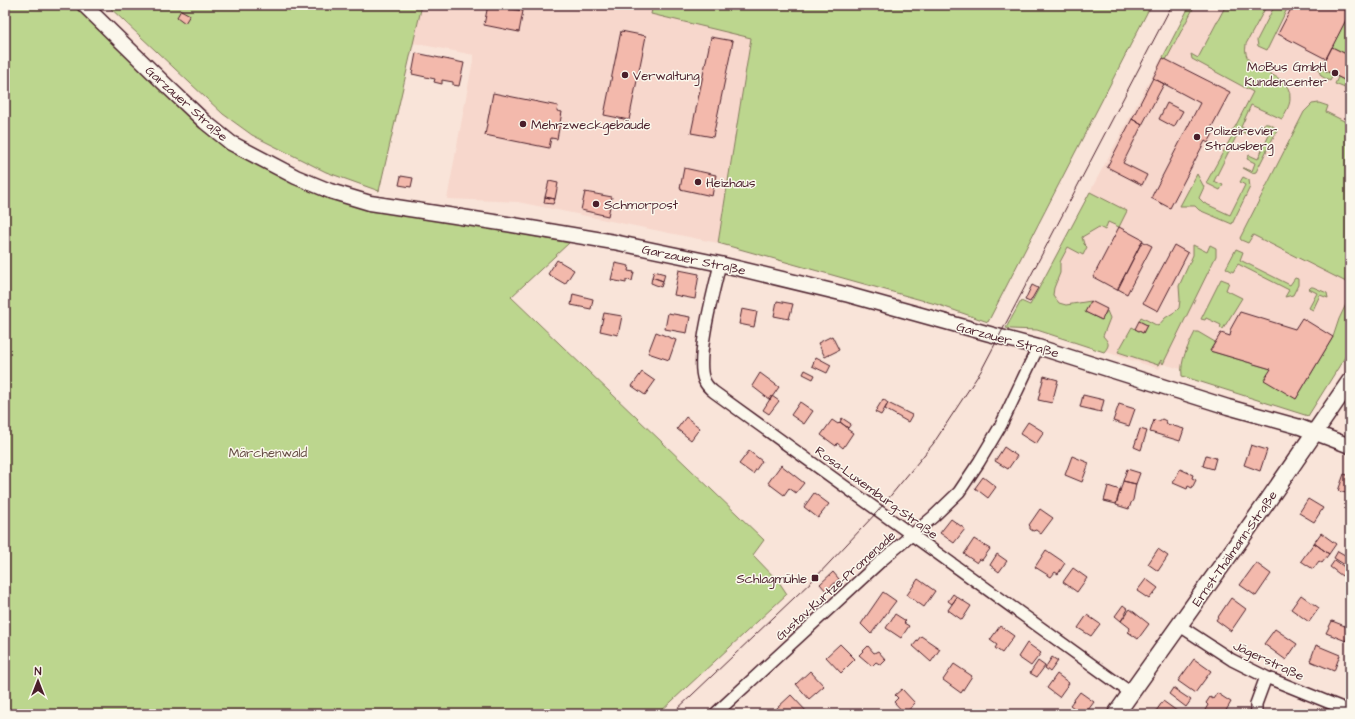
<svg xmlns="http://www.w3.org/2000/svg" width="1355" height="719" font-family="'Architects Daughter',sans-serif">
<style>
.built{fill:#f7d7cc}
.green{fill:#bcd68e;stroke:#837a5c}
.building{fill:#f3b9ac;stroke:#4a1f2b}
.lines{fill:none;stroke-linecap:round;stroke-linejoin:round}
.minor-casing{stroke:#4a1f2b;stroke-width:14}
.tertiary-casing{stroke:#4a1f2b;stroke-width:17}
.secondary-casing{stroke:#4a1f2b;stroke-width:19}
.minor{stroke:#fbf7ec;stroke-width:11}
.tertiary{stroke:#fbf7ec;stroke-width:14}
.secondary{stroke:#fbf7ec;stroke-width:16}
.tram{stroke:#4a1f2b;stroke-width:1}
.poi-dot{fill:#4a1f2b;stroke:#fbf7ec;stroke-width:1.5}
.labels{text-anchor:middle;stroke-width:3;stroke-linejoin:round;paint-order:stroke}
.poi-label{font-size:13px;fill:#4a1f2b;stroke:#fbf7ec;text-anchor:start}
.street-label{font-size:13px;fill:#4a1f2b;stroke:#fbf7ec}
.park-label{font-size:13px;fill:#664d44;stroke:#fbf7ec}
</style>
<rect width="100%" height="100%" fill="#f9e4d9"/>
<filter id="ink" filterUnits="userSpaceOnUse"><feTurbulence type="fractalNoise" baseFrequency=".025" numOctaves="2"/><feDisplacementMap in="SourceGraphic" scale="8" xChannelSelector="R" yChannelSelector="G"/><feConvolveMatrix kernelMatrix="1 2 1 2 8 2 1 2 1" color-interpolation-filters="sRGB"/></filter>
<g filter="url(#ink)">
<path class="built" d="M422 5H657L655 15 751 37 718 243 518 202 447 199 474 55 413 43Z
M1190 5H1350V349L1308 416 1182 376 1181 369 1163 364 1159 369 1019 324Z"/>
<path class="green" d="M5 5H76L203 127 237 154 285 178 346 201 569 243 511 297 764 540 753 555 779 582 787 594 658 714H5Z
M107 5H422L379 191 326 172 252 135 223 114Z
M653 5H1151L988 322 939 305 718 243 751 38 651 14Z
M1190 5H1195L1166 60 1163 57Z
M1222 5H1267L1246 44C1240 78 1292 67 1290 99 1290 106 1285 113 1282 119L1251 105 1241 127 1249 130 1247 134 1239 131 1214 181 1223 185 1220 190 1206 183 1232 136 1228 134 1235 127 1253 92 1192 59 1191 54 1198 58 1225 7Z
M1275 5H1289L1267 50 1258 46 1257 40Z
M1350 12V56L1332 47Z
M1319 67 1333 75 1330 81 1321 76 1319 71Z
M1338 77 1350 83V90L1335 84Z
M1319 103 1328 106 1326 112 1350 124V284L1253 235 1248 243 1241 240 1240 238 1304 112 1312 104Z
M1264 124C1268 123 1275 126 1277 130L1256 172 1252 173 1243 168 1252 171 1255 163 1247 159 1249 155 1258 159 1271 131 1262 127Z
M1197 174 1204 187 1199 198 1204 203 1230 215 1245 185 1240 182 1243 177 1249 180 1250 187 1232 224 1199 210 1195 206H1180Z
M1090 192 1127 211 1119 227 1108 222 1105 230 1099 227 1082 237 1084 244 1087 247 1083 255 1068 247 1060 262V273L1054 288 1053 295 1059 303 1066 305 1091 301 1086 312 1101 320 1107 311 1110 318 1103 336C1108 342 1111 344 1104 352L1037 330 1011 329 1006 328 1021 301 1030 305Z
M1193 245 1207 252 1210 245 1216 248V256L1163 364 1161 360 1158 365 1118 352 1132 327 1143 333 1147 325 1139 321 1141 317 1158 326 1165 318 1176 311 1179 308 1180 300 1179 286 1193 255Z
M1236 249 1243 252 1240 260 1290 285 1295 278 1298 279V285L1293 295 1285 297 1289 290 1238 264 1233 272 1226 268Z
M1221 279 1229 282 1226 290 1242 298 1223 329 1220 328 1221 325 1206 318 1205 320 1201 319Z
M1311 287H1313L1327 293 1328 298 1320 295 1313 310 1309 308 1317 293 1309 289Z
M1350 296V349L1308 416 1182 376C1180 360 1188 346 1195 332H1198L1215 342 1210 351 1271 369 1296 399 1333 337 1339 319Z"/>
<path class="building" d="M488 5 523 11 519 32 484 25Z
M1293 5H1350V12L1326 59 1278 34Z
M181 10 190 15 185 23 177 17Z
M621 31 646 36 629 120 604 115Z
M711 37 733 41 713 137 691 133Z
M1332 47 1350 56V83L1321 68Z
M416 53 464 63 459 86 453 85V82L442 80V84L434 82 435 79 412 74Z
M1163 58 1230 92 1210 130 1214 132 1208 143 1205 141 1170 208 1151 198 1200 103 1153 78Z
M1153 78 1164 84 1142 125 1132 119Z
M493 93 558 106 557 111 562 112 557 139 551 138 549 148 485 135Z
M1167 103 1183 111 1174 127 1159 119Z
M1132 119 1142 125 1123 163 1147 175 1142 185 1107 167Z
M684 168 716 175 712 196 680 189Z
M401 176 413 178 411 187 399 185Z
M549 181 558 183 555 199 545 197Z
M585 192 612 197 608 216 581 210Z
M545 197 555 199 553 204 544 203Z
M1119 227 1143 240 1117 290 1093 277Z
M1142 241 1152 246 1127 294 1118 289Z
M1174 245 1188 253 1158 311 1143 303Z
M557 260 574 270 565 284 548 274Z
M615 263 629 266 628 271 634 272 632 281 626 280V283L611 280Z
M679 270 699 274 695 299 674 295Z
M654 271 665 274 663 281 652 277Z
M652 277 663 281 661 287 651 283Z
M1032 285 1038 288 1030 302 1025 300Z
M573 294 593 299 591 309 571 305Z
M777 301 793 304 789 319 774 316Z
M1091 301 1107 309 1102 320 1085 312Z
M742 309 757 312 754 327 739 324Z
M1240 312 1295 329 1302 318 1333 337 1296 399 1264 380 1271 369 1210 351 1221 333 1230 336 1231 331 1230 330Z
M604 313 622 316 618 335 600 331Z
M668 313 690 317 687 333 665 329Z
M1139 321 1147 325 1143 333 1135 329Z
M656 332 676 340 669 360 648 353Z
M832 336 839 350 825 357 818 343Z
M816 357 831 365 827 373 812 366Z
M805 370 815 375 813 379 803 374Z
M642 372 655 381 645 395 632 386Z
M760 373 779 387 770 400 752 386Z
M1044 376 1058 380 1052 403 1038 400Z
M1083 395 1104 400 1101 412 1080 407Z
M772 396 779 401 769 414 763 410Z
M883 399 888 403 881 415 875 412Z
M800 402 813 411 804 424 791 415Z
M888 403 912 415 908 422 885 409Z
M1119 404 1135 409 1129 426 1113 421Z
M686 417 700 428 691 440 677 429Z
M842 418 851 424 848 428 840 422Z
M1162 419 1166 421 1167 424 1184 429 1180 441 1150 432 1154 420 1159 421Z
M832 420 838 424 840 422 848 428 847 429 853 433 843 448 837 443 836 446 821 435Z
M1028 422 1044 432 1036 444 1020 434Z
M1140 429 1147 431 1141 450 1134 447Z
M1251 445 1267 450 1260 471 1244 465Z
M1004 447 1017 456 1008 469 995 461Z
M749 451 762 461 753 474 739 464Z
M1206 455 1216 458 1213 469 1203 466Z
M1072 456 1089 463 1082 482 1065 475Z
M781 465 804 483 796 493 789 488 784 495 768 483Z
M1127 469 1140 473 1136 484 1123 481Z
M1180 469 1193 475 1192 478 1196 480 1192 488 1188 486 1187 489 1173 483Z
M1344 474 1350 476V494L1338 491Z
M983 477 996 487 988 498 975 488Z
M1123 481 1136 484 1133 500 1131 503 1129 509 1116 505Z
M1108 486 1120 490 1116 504 1104 501Z
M814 493 829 504 818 518 804 507Z
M1308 499 1323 508 1314 522 1299 513Z
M1040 509 1053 518 1041 534 1036 530 1033 531 1030 529V526L1029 525Z
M951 519 965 529 954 543 940 533Z
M1321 533 1336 544 1329 554 1314 543Z
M974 539 990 549 982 560 980 559 977 563 964 554Z
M1314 543 1329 554 1322 563 1319 561 1313 569 1301 561Z
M1158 549 1168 556 1158 571 1148 564Z
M1046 550 1065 563 1058 574 1055 572 1051 577 1035 567Z
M1338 551 1350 558 1345 565 1334 558Z
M997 554 1007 561 999 572 990 565Z
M1335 560 1347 569 1342 576 1330 567Z
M1256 563 1271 574 1256 596 1240 585Z
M1073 568 1087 578 1077 592 1063 582Z
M833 572 839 579 826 591 820 584Z
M918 579 935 591 924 607 907 595Z
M1146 579 1158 588 1149 599 1137 591Z
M883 592 896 601 871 634 861 624Z
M953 594 957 597 952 604 948 601Z
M1301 595 1319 608 1309 622 1291 609Z
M957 597 971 606 962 620 948 610Z
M1231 598 1246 609 1231 631 1216 620Z
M1123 605 1128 609 1121 621 1115 616Z
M1130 609 1149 624 1138 639 1128 632 1130 628 1121 621Z
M895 614 906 621 904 623 909 626 901 638 886 628Z
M1087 615 1100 624 1091 636 1078 628Z
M1332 621 1350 628 1346 641 1326 633Z
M1000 626 1014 636 1002 653 995 648 997 645 990 640Z
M1275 629 1297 644 1286 660 1264 644Z
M921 636 940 649 931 662 913 646Z
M1027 643 1041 653 1031 666 1018 657Z
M840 644 855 659 841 673 826 657Z
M1316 645 1340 655 1334 671 1310 661Z
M868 646 874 653 878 651 886 660 881 665 876 662 872 666 859 655Z
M1052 657 1058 661 1050 672 1045 668Z
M1194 659 1211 671 1195 693 1178 681Z
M1038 661 1045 666 1037 677 1030 673Z
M954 664 972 676 961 693 943 680Z
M810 671 824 686 809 699 796 684Z
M1057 674 1069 683 1059 697 1047 688Z
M1173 688 1191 700 1186 707 1169 694Z
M902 689 915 703 905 714 894 702 898 698 895 695Z
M1080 692 1094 702 1085 714H1082L1070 705Z
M1217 693 1231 702 1224 714H1208L1204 712 1208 705 1206 703 1210 697 1213 699Z
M791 695 808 713 807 714H780L776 709Z
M1163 701 1181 714H1154Z"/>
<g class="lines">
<defs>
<path id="minor" d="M720 264C714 290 695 358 704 380 706 385 710 389 714 392L1131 693
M1180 626 1232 660 1266 677 1350 711
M715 714 882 560 933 517 959 492 979 462 1001 425 1038 347
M1256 714V704L1266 677"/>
<path id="tertiary" d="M84 5 168 87 205 122 231 143 296 177 330 191 370 203 507 224 614 242 720 264 849 295 986 333 1038 347 1228 407 1300 427 1350 446"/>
<path id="secondary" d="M1116 714 1267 502 1350 381"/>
</defs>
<use href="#minor" class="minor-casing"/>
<use href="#tertiary" class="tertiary-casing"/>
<use href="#secondary" class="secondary-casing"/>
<use href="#minor" class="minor"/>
<use href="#tertiary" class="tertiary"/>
<use href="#secondary" class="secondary"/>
<path class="tram" d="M672 714 815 578 878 511 933 444 981 371 1172 5"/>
</g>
</g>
<g class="poi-dot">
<circle cx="1335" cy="73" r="4"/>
<circle cx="625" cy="75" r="4"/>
<circle cx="523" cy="124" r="4"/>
<circle cx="1197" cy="137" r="4"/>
<circle cx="698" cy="182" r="4"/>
<circle cx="596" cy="204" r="4"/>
<rect x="811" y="574" width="8" height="8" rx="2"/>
</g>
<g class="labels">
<g class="poi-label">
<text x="1327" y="71" text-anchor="end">MoBus GmbH<tspan x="1327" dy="15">Kundencenter</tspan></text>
<text x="633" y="80">Verwaltung</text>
<text x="531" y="129">Mehrzweckgebäude</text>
<text x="1205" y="135">Polizeirevier<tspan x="1205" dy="15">Strausberg</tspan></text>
<text x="706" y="187">Heizhaus</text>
<text x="604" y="209">Schmorpost</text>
<text x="807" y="583" text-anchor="end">Schlagmühle</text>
</g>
<g class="street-label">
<text transform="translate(187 103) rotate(42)" y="5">Garzauer Straße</text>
<text transform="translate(694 259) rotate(12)" y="5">Garzauer Straße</text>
<text transform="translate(1008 339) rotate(15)" y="5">Garzauer Straße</text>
<text transform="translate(877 492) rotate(36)" y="5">Rosa-Luxemburg-Straße</text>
<text transform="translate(1234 548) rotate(-55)" y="5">Ernst-Thälmann-Straße</text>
<text transform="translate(835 585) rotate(-42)" y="5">Gustav-Kurtze-Promenade</text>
<text transform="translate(1269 660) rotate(25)" y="5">Jägerstraße</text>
</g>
<g class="park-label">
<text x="268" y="457">Märchenwald</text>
</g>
</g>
<rect width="1355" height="719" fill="none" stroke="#fbf7ec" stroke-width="20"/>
<rect x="10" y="10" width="1335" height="699" fill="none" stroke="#4a1f2b" stroke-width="1.5" filter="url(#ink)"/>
<g transform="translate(38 681)" stroke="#fbf7ec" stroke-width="3" paint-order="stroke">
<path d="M0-3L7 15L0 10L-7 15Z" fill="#4a1f2b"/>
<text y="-6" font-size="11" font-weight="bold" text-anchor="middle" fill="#4a1f2b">N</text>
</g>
</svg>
